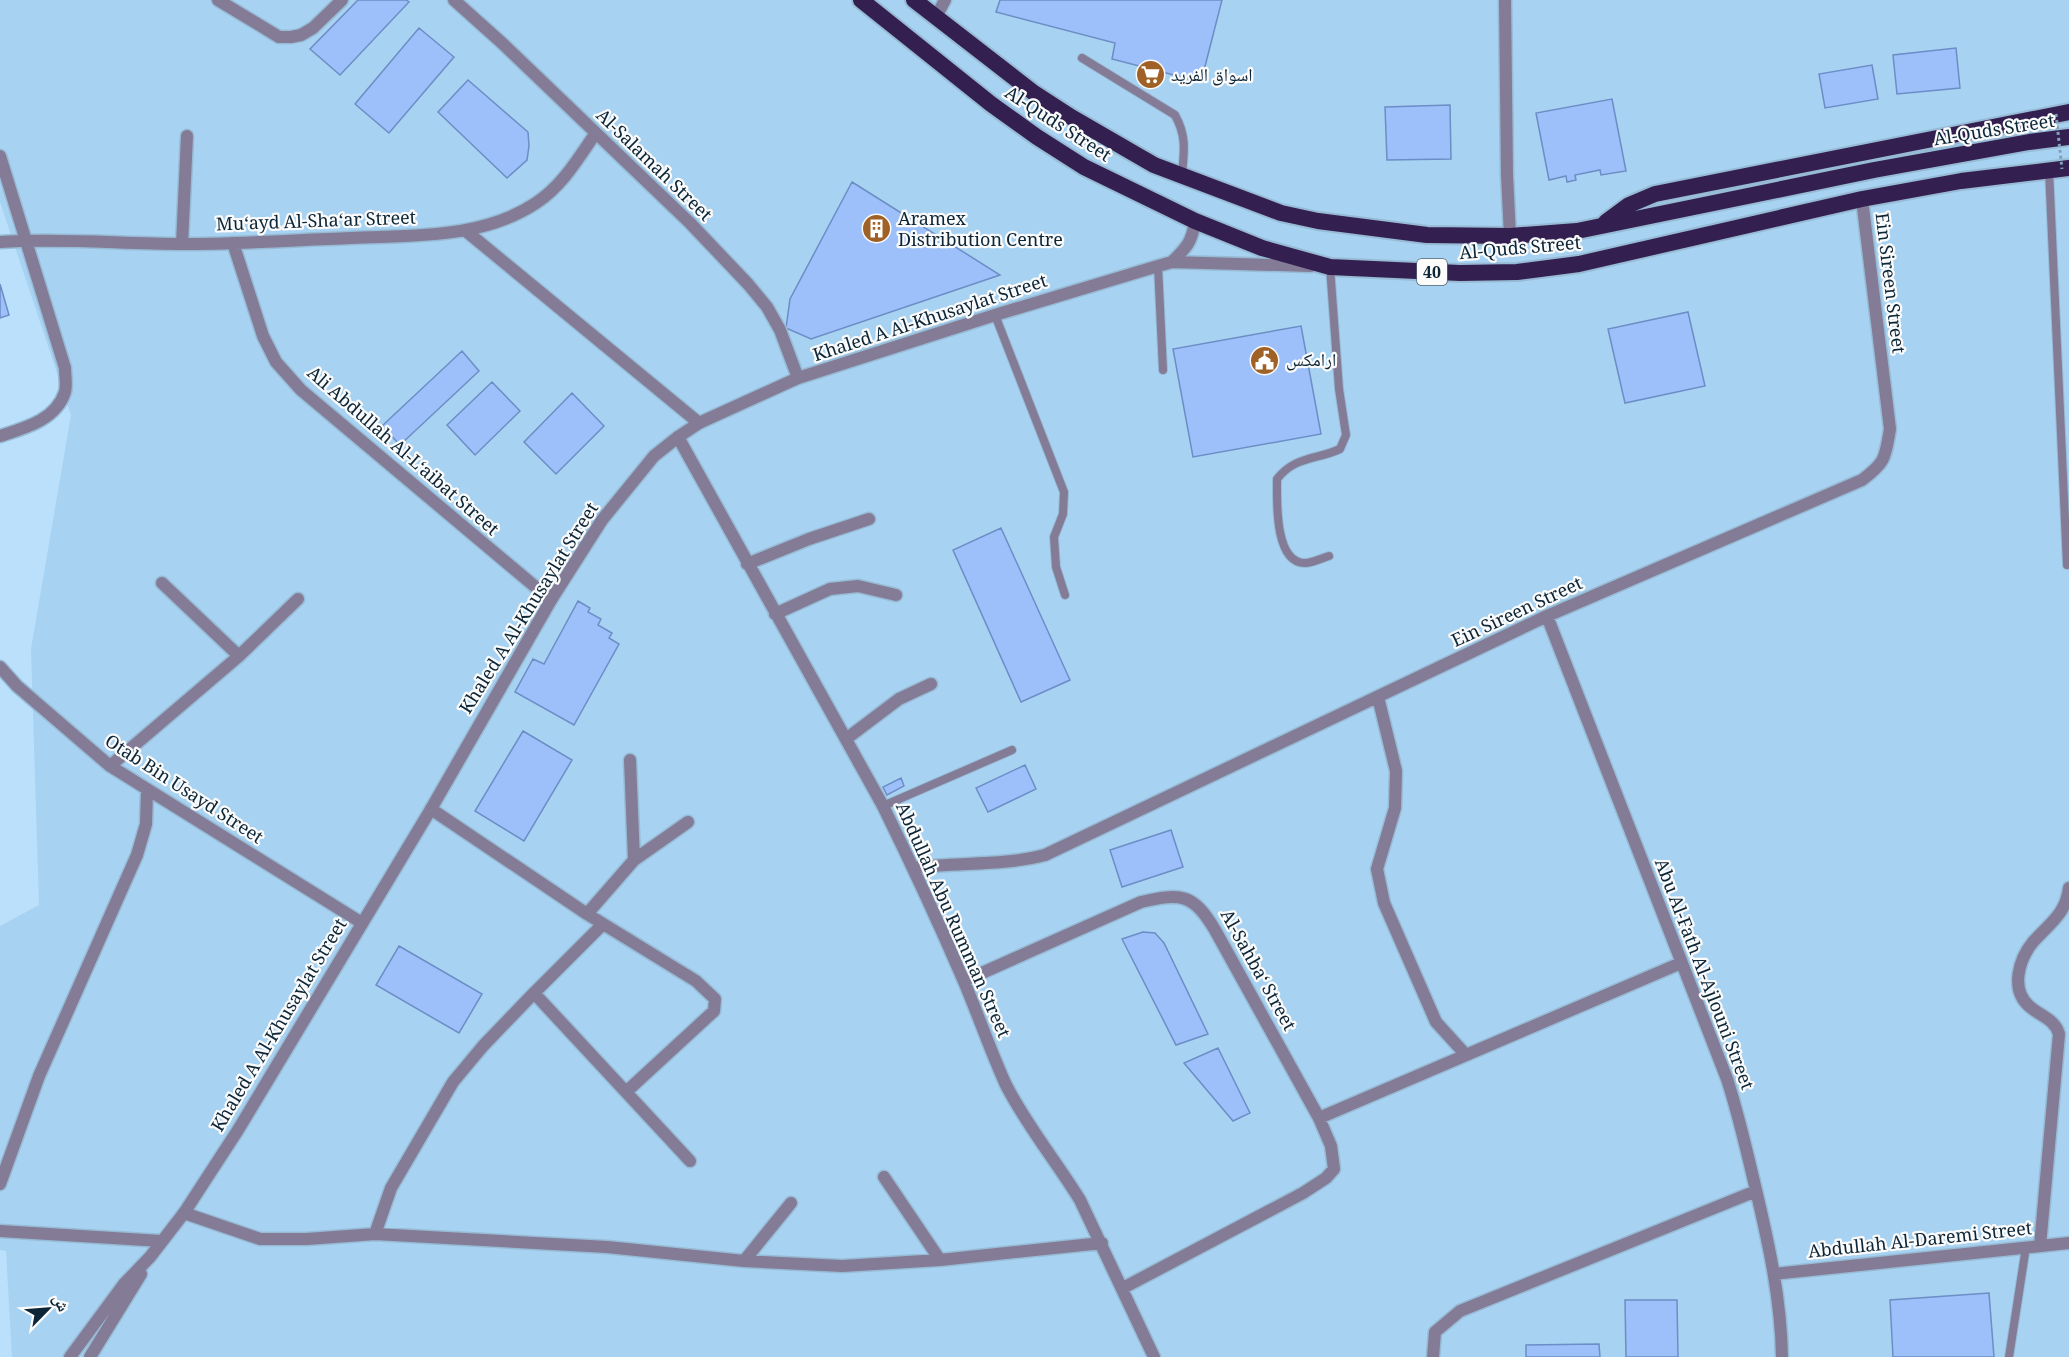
<svg xmlns="http://www.w3.org/2000/svg" width="2069" height="1357" font-family="Georgia,'Noto Naskh Arabic',serif">
<style>
.built{fill:#a8d2f1}
.building{fill:#9dc0fb;stroke:#6c8dc5;stroke-width:1.5}
.lines{fill:none;stroke-linecap:round;stroke-linejoin:round}
.service-casing{stroke:#97bbd5;stroke-width:10}
.minor-casing{stroke:#97bbd5;stroke-width:15}
.tertiary-casing{stroke:#97bbd5;stroke-width:15}
.trunk-casing{stroke:#97bbd5;stroke-width:20}
.service{stroke:#847b96;stroke-width:8}
.minor{stroke:#847b96;stroke-width:12}
.tertiary{stroke:#847b96;stroke-width:12}
.trunk{stroke:#342050;stroke-width:16}
.path-bridge{stroke:#7fa1ba;stroke-width:3;stroke-dasharray:3 3;stroke-linecap:butt}
.labels{text-anchor:middle;stroke-width:4.5;stroke-linejoin:round;paint-order:stroke}
.shield{fill:#fbfbfb;stroke:#546672;stroke-width:1.5}
.shield-label{font-size:16px;font-weight:bold;fill:#0c2638}
.poi-label{font-size:18px;fill:#0c2638;stroke:#fbfbfb;text-anchor:start}
.street-label{font-size:18px;fill:#0c2638;stroke:#fbfbfb}
</style>
<rect width="100%" height="100%" fill="#bae0fc"/>
<path class="built" d="M0 0H2069V1357H12L6 1251 0 1250V926L39 905 31 649 71 415 0 202Z"/>
<path class="building" d="M358 0H406L409 2 340 75 310 49Z
M1000 0H1222L1201 82 1112 59 1115 43 996 12Z
M419 28 454 57 389 133 355 104Z
M1956 48 1960 88 1897 94 1893 55Z
M1872 65 1878 99 1825 108 1819 74Z
M468 80 528 132 529 146 527 160 507 178 438 112Z
M1612 99 1626 171 1601 175 1600 170 1575 175 1576 180 1567 182 1566 176 1549 180 1536 113Z
M1450 105 1451 159 1387 160 1385 107Z
M852 182 1000 275 811 339 786 328 790 299Z
M0 284 9 315 0 318Z
M1688 312 1705 386 1625 403 1608 329Z
M1301 326 1321 434 1193 457 1173 349Z
M462 351 479 371 400 445 382 426Z
M492 382 520 411 475 455 447 425Z
M572 393 604 426 556 474 524 442Z
M1001 528 1070 680 1021 702 953 550Z
M578 601 590 608 588 612 601 619 598 625 612 633 609 638 619 644 574 725 515 692 533 659 544 664Z
M523 731 572 760 524 841 475 811Z
M1025 765 1036 789 988 812 976 788Z
M901 778 904 786 887 795 883 787Z
M1171 830 1183 867 1122 887 1110 850Z
M1143 932 1155 933 1164 943 1208 1034 1176 1045 1122 939Z
M399 946 482 994 459 1033 376 985Z
M1218 1048 1250 1113 1233 1121 1184 1063Z
M1989 1293 1994 1357H1893L1890 1300Z
M1625 1300H1677L1678 1357H1626Z
M1599 1344 1600 1357H1526V1345Z"/>
<g class="lines">
<defs>
<path id="service" d="M1082 58 1175 115C1187 137 1184 151 1182 175
M2049 170 2067 565
M1158 266 1163 370
M995 315 1064 492 1063 514 1054 537 1056 567 1065 595
M1329 556C1322 558 1312 563 1305 563 1274 563 1277 499 1277 479 1295 456 1316 460 1340 449L1346 435 1339 389 1330 267
M883 806 1012 750
M2009 1357 2026 1247"/>
<path id="minor" d="M218 0 279 37H291L301 35 313 28 342 0
M454 0 502 43 690 223 748 284 767 307 780 330 798 378
M936 17 945 0
M0 156 65 368C65 376 67 385 65 392 56 420 25 428 0 436
M466 231 699 423
M0 242C61 238 122 244 182 244 238 244 295 240 351 238 413 235 482 239 536 203 562 186 578 159 595 134
M233 243 263 336 276 362 301 390 551 600
M182 244 187 136
M678 437 883 806C911 863 938 921 963 979 978 1014 990 1050 1006 1085 1027 1126 1056 1161 1080 1200L1154 1357
M747 564 809 539 869 519
M162 583 239 656
M775 614 830 589 858 586 896 595
M1547 616 1727 1079C1739 1116 1747 1152 1756 1190 1769 1245 1781 1300 1782 1357
M0 667 17 686 110 766 362 923
M1378 697 1396 771 1395 808 1377 869 1384 903 1436 1022 1466 1055
M846 739 899 699 931 684
M630 760 634 860
M110 766 239 656 298 599
M431 809 587 914 696 981 715 999 714 1011 626 1092
M914 868C958 862 1003 866 1045 855L1547 616 1862 480C1886 462 1885 458 1890 429L1862 199
M587 914 634 860 688 822
M964 981 1141 902C1181 893 1193 893 1215 930L1319 1118 1331 1146 1334 1169 1326 1178 1303 1193 1123 1288
M534 993 603 924
M1319 1118 1681 963
M884 1177 940 1260
M0 1184 39 1076 137 855 146 824 147 790
M184 1213 260 1239H307L375 1234 607 1247 744 1261 842 1266 940 1260 1102 1243
M0 1231 161 1241
M375 1234 391 1188 453 1082 483 1046 534 993 690 1161
M2040 1246 2059 1034C2055 1019 2040 1016 2029 1006 2010 989 2019 959 2033 942 2049 924 2066 914 2069 888
M744 1261 791 1203
M1774 1274 2069 1243
M1433 1357 1435 1332 1460 1311 1756 1191"/>
<path id="tertiary" d="M1505 0 1507 175 1510 236
M1172 262C1187 247 1192 242 1195 221
M70 1357 124 1284 150 1257 184 1213 238 1130 431 809 551 600 602 520 654 456 678 437 699 423 798 378 995 315 1158 266 1172 262 1311 266
M90 1357 141 1274"/>
<path id="trunk" d="M861 0 991 104 1037 137 1084 167 1195 221 1262 248 1330 267 1460 273 1517 272 1579 264 1862 199 1961 181 2069 168
M914 0 1034 93 1071 117 1154 165 1281 213 1318 221 1427 235 1510 236 1577 231 1874 170 2029 142 2069 137
M1606 222 1629 205 1655 194 2069 112"/>
</defs>
<use href="#service" class="service-casing"/>
<use href="#minor" class="minor-casing"/>
<use href="#tertiary" class="tertiary-casing"/>
<use href="#trunk" class="trunk-casing"/>
<use href="#service" class="service"/>
<use href="#minor" class="minor"/>
<use href="#tertiary" class="tertiary"/>
<use href="#trunk" class="trunk"/>
<path class="path-bridge" d="M2056 114 2062 169"/>
</g>
<defs>
<symbol id="supermarket-disc" viewBox="-11 -11 22 22"><circle r="9.5" fill="#9f6126" stroke="#fbfbfb"/><path d="M-6-5.5h2.5l.6 2H6L4.5 2H-2.5L-4.4-4H-6ZM-1.5 3.2a1.3 1.3 0 1 0 .1 0ZM3 3.2a1.3 1.3 0 1 0 .1 0Z" fill="#fff"/></symbol>
<symbol id="building-disc" viewBox="-11 -11 22 22"><circle r="9.5" fill="#9f6126" stroke="#fbfbfb"/><path d="M-4-6H4V6H1V3H-1V6H-4ZM-2.5-4.3h1.7v1.8h-1.7ZM.8-4.3h1.7v1.8H.8ZM-2.5-1h1.7V.8h-1.7ZM.8-1h1.7V.8H.8Z" fill="#fff"/></symbol>
<symbol id="civic-disc" viewBox="-11 -11 22 22"><circle r="9.5" fill="#9f6126" stroke="#fbfbfb"/><path d="M-.6-6.5H3V-4.5H.6V-3L4-1V1h2V6H-6V1h2V-1L-.6-3ZM-1.2 2.5V6h2.4V2.5Z" fill="#fff"/></symbol>
</defs>
<g fill-rule="evenodd">
<use href="#supermarket-disc" x="1134" y="58" width="33" height="33"/>
<use href="#building-disc" x="860" y="212" width="33" height="33"/>
<use href="#civic-disc" x="1248" y="344" width="33" height="33"/>
</g>
<g class="labels">
<rect class="shield" x="1417" y="259" width="30" height="26" rx="4.5"/>
<g class="shield-label">
<text x="1432" y="278">40</text>
</g>
<g class="poi-label">
<text x="1171" y="81">اسواق الفريد</text>
<text x="898" y="225">Aramex<tspan x="898" dy="21">Distribution Centre</tspan></text>
<text x="1286" y="366">ارامكس</text>
</g>
<g class="street-label">
<text transform="translate(1058 124) rotate(33)" y="6">Al-Quds Street</text>
<text transform="translate(1994 130) rotate(-9)" y="6">Al-Quds Street</text>
<text transform="translate(654 165) rotate(44)" y="6">Al-Salamah Street</text>
<text transform="translate(316 221) rotate(-2)" y="6">Mu‘ayd Al-Sha‘ar Street</text>
<text transform="translate(1520 248) rotate(-5)" y="6">Al-Quds Street</text>
<text transform="translate(1890 283) rotate(83)" y="6">Ein Sireen Street</text>
<text transform="translate(930 318) rotate(-18)" y="6">Khaled A Al-Khusaylat Street</text>
<text transform="translate(403 451) rotate(41)" y="6">Ali Abdullah Al-L‘aibat Street</text>
<text transform="translate(529 608) rotate(-58)" y="6">Khaled A Al-Khusaylat Street</text>
<text transform="translate(1517 612) rotate(-25)" y="6">Ein Sireen Street</text>
<text transform="translate(184 789) rotate(33)" y="6">Otab Bin Usayd Street</text>
<text transform="translate(953 920) rotate(66)" y="6">Abdullah Abu Rumman Street</text>
<text transform="translate(1258 970) rotate(61)" y="6">Al-Sahba‘ Street</text>
<text transform="translate(1704 974) rotate(69)" y="6">Abu Al-Fath Al-Ajlouni Street</text>
<text transform="translate(279 1025) rotate(-59)" y="6">Khaled A Al-Khusaylat Street</text>
<text transform="translate(1920 1240) rotate(-6)" y="6">Abdullah Al-Daremi Street</text>
</g>
</g>
<g transform="translate(48 1309) rotate(65)" stroke="#fbfbfb" stroke-width="4.5" paint-order="stroke">
<path d="M0-4.5L10 22L0 15L-10 22Z" fill="#0c2638"/>
<text y="-9" font-size="16" font-weight="bold" text-anchor="middle" fill="#0c2638">ش</text>
</g>
</svg>
